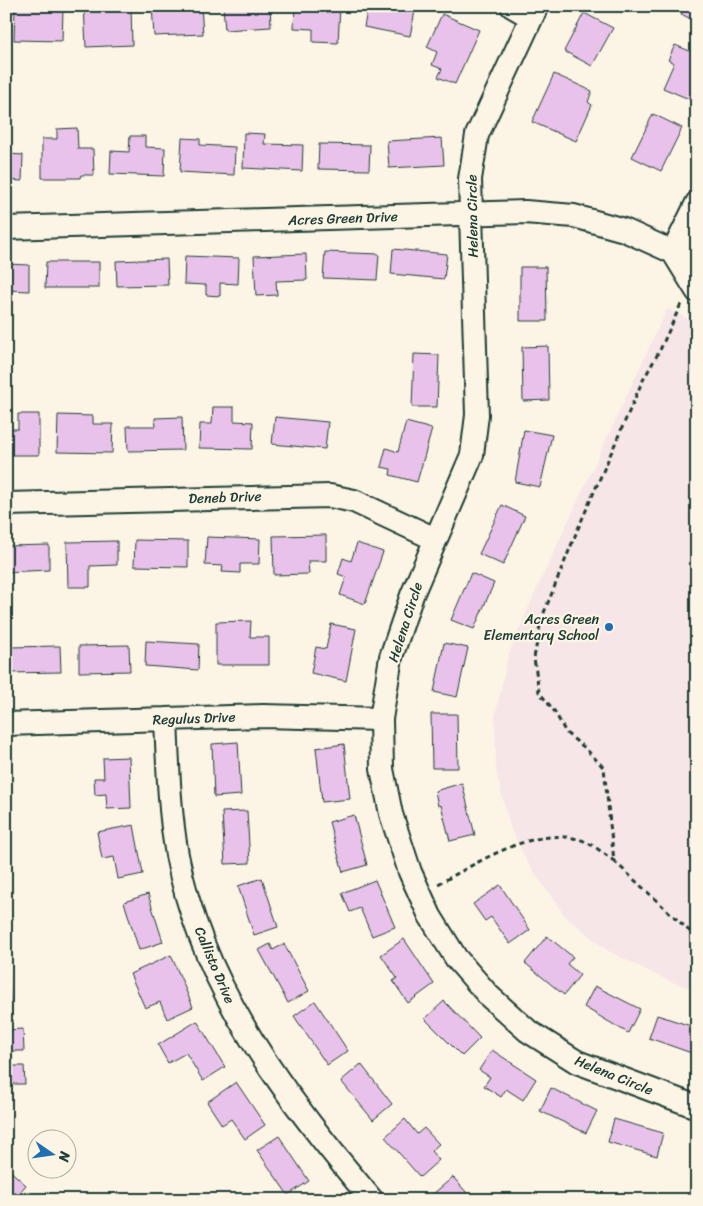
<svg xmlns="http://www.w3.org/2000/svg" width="703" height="1206" font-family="Sriracha,sans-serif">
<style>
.built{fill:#f6e6e7}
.building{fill:#e9c2eb;stroke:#1f3d34}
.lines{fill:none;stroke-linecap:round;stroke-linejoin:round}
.street-casing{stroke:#1f3d34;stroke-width:26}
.path{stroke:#1f3d34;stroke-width:3;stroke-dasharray:5 4;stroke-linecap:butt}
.street{stroke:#fcf5e5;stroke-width:22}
.poi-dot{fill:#1f6fb2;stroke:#fcf5e5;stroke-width:2}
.labels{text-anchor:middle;stroke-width:4.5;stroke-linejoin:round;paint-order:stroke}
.street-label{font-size:14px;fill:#1f3d34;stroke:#fcf5e5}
.poi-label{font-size:14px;fill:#1f3d34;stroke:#fcf5e5;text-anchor:end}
</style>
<rect width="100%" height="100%" fill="#fcf5e5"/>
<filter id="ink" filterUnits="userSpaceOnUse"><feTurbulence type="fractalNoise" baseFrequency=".02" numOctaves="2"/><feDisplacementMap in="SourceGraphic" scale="10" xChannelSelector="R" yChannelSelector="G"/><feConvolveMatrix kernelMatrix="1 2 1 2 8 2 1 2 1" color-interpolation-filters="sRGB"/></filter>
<g filter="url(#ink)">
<path class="built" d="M667 309 697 323V990L669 981 608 951 565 916 527 862 510 827 496 772 495 716 508 656 533 597Z"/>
<path class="building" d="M84 6H131L132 45 86 47Z
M152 6H201L203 34 154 36Z
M223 6H270L271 27 225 30Z
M295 6H340L338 43 313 42V29L294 28Z
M368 6H416L410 36 364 27Z
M685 6H697V22L681 14Z
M15 7 63 9 62 41 14 40Z
M584 13 613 28 592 66 564 51Z
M442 14 479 30 455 84 438 77 442 69 432 65 437 52 427 47Z
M675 45 697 54V81L689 99 663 88 674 63 668 60Z
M554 74 592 91 588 102 592 105 576 141 532 122Z
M653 114 682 128 661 171 632 157Z
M77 128 78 149H93L94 175H81L80 178H42V139H57V129Z
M244 133 265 134 264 144 303 145 302 171 243 168Z
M130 136H145V147L165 148 164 176 110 174 111 151 129 152Z
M182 138 200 139V145L235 147 234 175 180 172Z
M442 138 444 165 389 168 387 141Z
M319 144 370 145 369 170 318 169Z
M6 154 23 155 22 181 6 180Z
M393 249 447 254 444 279 391 274Z
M325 252 379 254 377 280 323 278Z
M306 254 307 280 276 281 277 295 256 296 254 256Z
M185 256 239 258 238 284 220 283V296L206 295V285L184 284Z
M167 259 168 285 117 286 116 261Z
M46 262H99V288H45Z
M6 264 29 265V291L6 290Z
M520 267H546L547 321H520Z
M548 346 549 400 523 401 522 347Z
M414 354 439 355 437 407H412Z
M213 407H234V421L253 422 252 449 199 448 200 424H212Z
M18 414H39V455H6V429H18Z
M58 415 93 416V424H113L112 453 57 452Z
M182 417 183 450 128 451 127 426H156L155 418Z
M275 417 328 422 325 449 272 444Z
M406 422 432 429 417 482 390 475 391 469 381 467 386 448 398 452Z
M524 430 552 435 540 487 515 482Z
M502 505 525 516 503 565 479 554Z
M326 535V561H308L309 574 274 575 273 536Z
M207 537 260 539 259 564H240V573L222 572 223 566 205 565Z
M135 540 188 541V567L134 566Z
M117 541V565L90 566V587H68L67 542Z
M357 543 383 552 365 604 340 595 346 577 338 574 343 558 351 561Z
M49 545V570L6 572V546Z
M471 573 494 583 474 629 451 620Z
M251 621 250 637H269V665H216V622Z
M331 624 356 629 346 681 311 673 316 647 326 649Z
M146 641 199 644 198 670 145 666Z
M444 643 468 648 457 697 434 692Z
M129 645 130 671 79 672V646Z
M60 646 61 672 9 673V647Z
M431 714H457L458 768H432Z
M238 742 241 795 214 797 212 744Z
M344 744 350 799 322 802 316 748Z
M129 757 131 808 107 809 106 794 95 795 94 778H104L103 758Z
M6 770H10L9 792H6Z
M462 783 475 835 450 841 441 805 438 806 435 791Z
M247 811 250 863 225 864 222 812Z
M354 815 367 865 343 872 329 822Z
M6 817H9L8 873H6Z
M134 825 143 874 118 879 114 857 102 859 97 832Z
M262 878 278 927 254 935 238 886Z
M375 880 395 927 372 936 360 908 350 912 342 893Z
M500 885 530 930 510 944 491 917 485 921 473 904Z
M148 894 163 942 139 950 124 902Z
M547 936 573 957 567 964 580 975 564 995 525 963Z
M404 939 434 984 408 1003 393 981 397 978 381 955Z
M270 944 273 950 284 944 309 991 288 1003 259 950Z
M171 955 193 1007 167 1019 160 1002 145 1008 130 974Z
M6 960H8L11 1014H6Z
M595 986 640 1009 628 1033 584 1007Z
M315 1001 348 1051 327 1065 294 1016Z
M444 1001 480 1038 462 1056 425 1019Z
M657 1015 691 1026V1024L697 1025V1055L649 1038Z
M197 1021 225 1067 203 1081 186 1053 168 1063 158 1045Z
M23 1029 24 1051H11V1066H24L25 1084H6V1030Z
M492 1050 536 1079 523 1100 506 1089 501 1097 484 1086 490 1077 479 1070Z
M361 1064 392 1104 373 1120 341 1081Z
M236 1082 265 1125 245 1139 231 1119 222 1125 207 1102Z
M551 1088 597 1111 586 1133 540 1111Z
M405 1119 417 1134 424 1128 439 1144 431 1151 439 1160 420 1177 385 1137Z
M614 1119 663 1133 657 1156 608 1142Z
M279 1136 309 1181 288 1195 257 1150Z
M6 1167 26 1185 13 1200H6Z
M453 1177 473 1200H438L433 1194Z"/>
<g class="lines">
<defs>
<path id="street" d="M512 6 531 17
M537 6 477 135 470 179 477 415 472 455 412 595 391 657 381 719 382 769 391 814 410 872 430 916 456 958 489 996 528 1031 577 1062 697 1107
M6 228 525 212 574 216 624 230 673 252 697 250
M673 252 697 203
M673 252 697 291
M6 504 330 496 354 501 435 539
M166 719C168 764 169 810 177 855 203 991 285 1096 372 1200
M6 724 263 716 381 719"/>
</defs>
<use href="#street" class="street-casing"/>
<path class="path" d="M614 861 697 938
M438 884C478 863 530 827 578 839 590 842 603 853 614 861L604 768 585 748 566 733 555 712 539 692 534 658 541 620 577 531 642 382 660 350 681 304"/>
<use href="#street" class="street"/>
</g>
</g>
<circle class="poi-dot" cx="609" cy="627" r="5"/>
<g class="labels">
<g class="street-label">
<text transform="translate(472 216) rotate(-91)" y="5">Helena Circle</text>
<text transform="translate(343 218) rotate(-2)" y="5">Acres Green Drive</text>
<text transform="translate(225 497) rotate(-2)" y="5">Deneb Drive</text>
<text transform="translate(405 622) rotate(-72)" y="5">Helena Circle</text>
<text transform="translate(194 718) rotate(-2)" y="5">Regulus Drive</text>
<text transform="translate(215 965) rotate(67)" y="5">Callisto Drive</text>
<text transform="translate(614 1075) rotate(22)" y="5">Helena Circle</text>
</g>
<g class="poi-label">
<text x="599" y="624">Acres Green<tspan x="599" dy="16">Elementary School</tspan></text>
</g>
</g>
<rect width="703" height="1206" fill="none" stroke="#fcf5e5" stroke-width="25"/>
<rect x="12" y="12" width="678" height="1181" fill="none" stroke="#1f3d34" stroke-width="2" filter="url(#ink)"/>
<g transform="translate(52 1154) rotate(103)"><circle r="24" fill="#fcf5e5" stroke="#a4ab9e"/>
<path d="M0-4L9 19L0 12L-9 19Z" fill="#1f6fb2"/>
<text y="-8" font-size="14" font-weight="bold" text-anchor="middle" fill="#1f3d34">N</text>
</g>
</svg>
